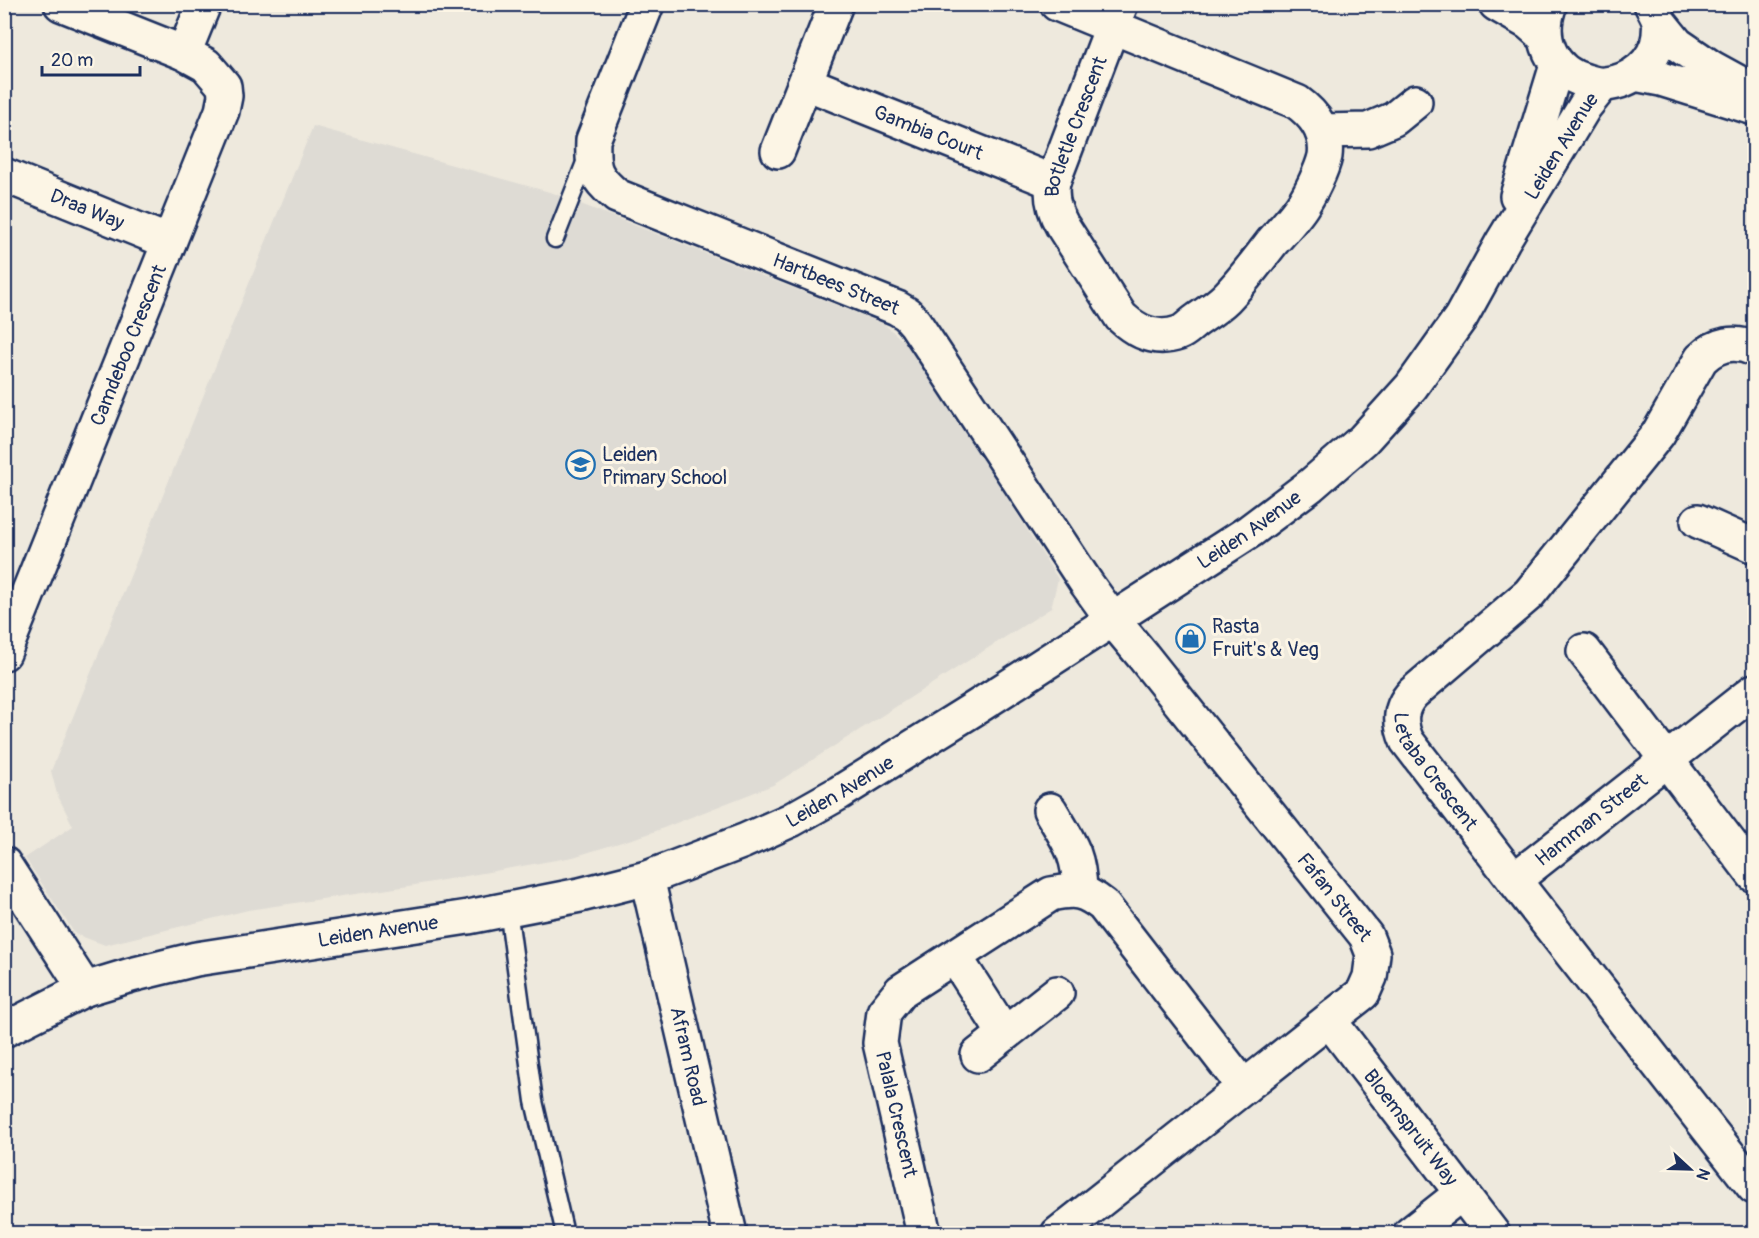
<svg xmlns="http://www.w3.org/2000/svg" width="1759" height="1238" font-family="Pangolin,sans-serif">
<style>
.built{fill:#dedbd4}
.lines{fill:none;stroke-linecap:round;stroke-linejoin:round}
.service-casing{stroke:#1b2f5e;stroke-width:21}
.minor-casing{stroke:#1b2f5e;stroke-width:38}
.tertiary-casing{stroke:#1b2f5e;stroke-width:38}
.service{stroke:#fcf5e5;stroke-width:16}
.minor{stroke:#fcf5e5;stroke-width:33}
.tertiary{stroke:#fcf5e5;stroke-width:33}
.labels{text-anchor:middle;stroke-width:6;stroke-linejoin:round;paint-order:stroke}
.street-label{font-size:20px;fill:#1b2f5e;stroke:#fcf5e5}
.poi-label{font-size:20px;fill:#1b2f5e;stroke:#fcf5e5;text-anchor:start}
</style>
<rect width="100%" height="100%" fill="#eee9dd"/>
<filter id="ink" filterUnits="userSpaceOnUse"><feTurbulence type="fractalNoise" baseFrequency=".0167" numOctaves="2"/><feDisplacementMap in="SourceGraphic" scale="12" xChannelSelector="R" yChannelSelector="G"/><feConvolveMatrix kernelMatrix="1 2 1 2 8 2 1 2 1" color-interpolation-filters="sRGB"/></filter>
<g filter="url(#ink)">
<path class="built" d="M313 126 553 193 884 324 915 351 1058 579 1051 608 773 785 648 834 573 857 409 886 248 910 105 945 75 934 25 858 73 826 57 794 51 771Z"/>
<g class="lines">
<defs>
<path id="service" d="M555 239 588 155
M508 909 534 1101 565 1234"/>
<g id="minor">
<path id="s1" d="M647 4 593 140C592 169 594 177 617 196L897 308 907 314 915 323 1087 584 1113 620 1143 656 1366 936 1373 954 1370 977 1363 993 1058 1234"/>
<path id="s2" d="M1057 4 1297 102C1315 115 1328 133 1325 156 1322 170 1310 194 1302 206 1294 218 1283 230 1273 241 1258 260 1243 281 1226 298 1218 306 1207 313 1197 320 1191 324 1185 331 1179 333 1156 341 1137 332 1121 317L1062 225C1054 211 1050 198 1053 182L1112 27 1121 4"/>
<path d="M184 53 204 4"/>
<path id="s3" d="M806 83 1053 182"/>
<path d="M1322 131 1368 130 1394 119 1415 102"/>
<path d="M778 151 836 4"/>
<path id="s4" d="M4 175 169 242"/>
<path d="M1517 196 1557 65"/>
<path id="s5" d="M1754 349C1735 340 1716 344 1701 359L1658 434 1529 594 1413 693C1399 708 1399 723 1407 741L1514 880 1754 1187"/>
<path d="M1698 521 1754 546"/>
<path d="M1584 651 1754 875"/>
<path id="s6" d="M4 653 222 111 225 96 224 86 206 65 184 53 61 4"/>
<path d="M1050 810C1069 842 1079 853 1080 891"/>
<path d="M4 864 85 989"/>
<path id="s7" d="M647 878 730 1234"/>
<path id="s8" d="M1514 880 1754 691"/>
<path d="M955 957 1004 1033"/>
<path id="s9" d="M1329 1020 1493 1234"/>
<path id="s10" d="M4 1030 85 989 131 975 196 959 468 917 580 895 647 878 744 841 791 820 839 793 977 707 1250 531 1311 485 1363 440 1411 387 1461 317 1503 241 1585 106 1602 85"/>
<path d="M978 1055 1057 993"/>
<path d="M924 1234 880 1043 884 1012 901 991 1051 894C1075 889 1084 890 1103 905L1244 1087"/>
<path d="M1410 1234 1462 1193"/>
</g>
<path id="tertiary" d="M1496 4 1529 23 1545 37
M1550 4C1537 38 1551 72 1586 81 1592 83 1599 85 1605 84 1631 82 1656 63 1659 35 1659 31 1660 26 1659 22 1658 16 1654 10 1651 4
M1660 23 1677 44 1712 68 1754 91
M1635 74 1661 79 1754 108"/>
</defs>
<use href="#service" class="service-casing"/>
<use href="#minor" class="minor-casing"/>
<use href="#tertiary" class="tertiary-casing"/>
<use href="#service" class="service"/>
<use href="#minor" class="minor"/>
<use href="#tertiary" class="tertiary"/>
</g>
</g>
<defs>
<symbol id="school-ring" viewBox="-11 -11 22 22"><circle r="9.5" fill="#fcf5e5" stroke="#1f6fb2" stroke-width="1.5"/><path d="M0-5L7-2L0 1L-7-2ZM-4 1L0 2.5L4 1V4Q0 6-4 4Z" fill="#1f6fb2"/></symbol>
<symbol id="shop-ring" viewBox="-11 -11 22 22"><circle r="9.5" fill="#fcf5e5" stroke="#1f6fb2" stroke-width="1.5"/><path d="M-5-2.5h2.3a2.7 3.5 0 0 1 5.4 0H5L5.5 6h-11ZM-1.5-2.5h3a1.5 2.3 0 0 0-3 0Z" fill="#1f6fb2"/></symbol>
</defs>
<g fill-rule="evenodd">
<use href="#school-ring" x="564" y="448" width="33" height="33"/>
<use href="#shop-ring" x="1174" y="622" width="33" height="33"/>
</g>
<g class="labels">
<g class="street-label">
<text dy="7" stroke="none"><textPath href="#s2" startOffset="834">Botletle Crescent</textPath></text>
<text dy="7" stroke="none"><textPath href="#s3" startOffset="132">Gambia Court</textPath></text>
<text dy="7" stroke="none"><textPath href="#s10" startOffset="1863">Leiden Avenue</textPath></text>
<text dy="7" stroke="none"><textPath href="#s4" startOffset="90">Draa Way</textPath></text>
<text dy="7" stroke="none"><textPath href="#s1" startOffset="447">Hartbees Street</textPath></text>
<text dy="7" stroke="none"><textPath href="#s6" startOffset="332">Camdeboo Crescent</textPath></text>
<text dy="7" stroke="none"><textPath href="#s10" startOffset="1362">Leiden Avenue</textPath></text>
<text dy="7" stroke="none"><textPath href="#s5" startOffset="594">Letaba Crescent</textPath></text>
<text dy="7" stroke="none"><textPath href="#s10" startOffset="876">Leiden Avenue</textPath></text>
<text dy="7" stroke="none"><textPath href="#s8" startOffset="98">Hamman Street</textPath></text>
<text dy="7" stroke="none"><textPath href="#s1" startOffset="1248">Fafan Street</textPath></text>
<text dy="7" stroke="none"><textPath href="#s10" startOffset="390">Leiden Avenue</textPath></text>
<text dy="7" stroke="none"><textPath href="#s7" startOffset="183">Afram Road</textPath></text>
<text transform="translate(897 1114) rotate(77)" y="7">Palala Crescent</text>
<text dy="7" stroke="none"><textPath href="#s9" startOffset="135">Bloemspruit Way</textPath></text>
</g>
<g class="poi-label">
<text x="602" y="461">Leiden<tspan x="602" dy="23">Primary School</tspan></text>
<text x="1212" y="633">Rasta<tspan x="1212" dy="23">Fruit's &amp; Veg</tspan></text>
</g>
</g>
<rect width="1759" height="1238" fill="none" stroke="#fcf5e5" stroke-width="24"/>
<rect x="12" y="12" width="1735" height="1214" fill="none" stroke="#1b2f5e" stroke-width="2" filter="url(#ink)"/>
<g transform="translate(1690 1169) rotate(112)" stroke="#fcf5e5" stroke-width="4.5" paint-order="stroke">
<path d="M0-4.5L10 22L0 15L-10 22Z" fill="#1b2f5e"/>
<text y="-9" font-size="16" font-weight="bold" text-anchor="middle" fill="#1b2f5e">N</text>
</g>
<path d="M42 66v9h98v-9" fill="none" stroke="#1b2f5e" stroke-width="3"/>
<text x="51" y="66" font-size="18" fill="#1b2f5e" stroke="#fcf5e5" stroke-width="4.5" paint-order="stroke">20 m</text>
</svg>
